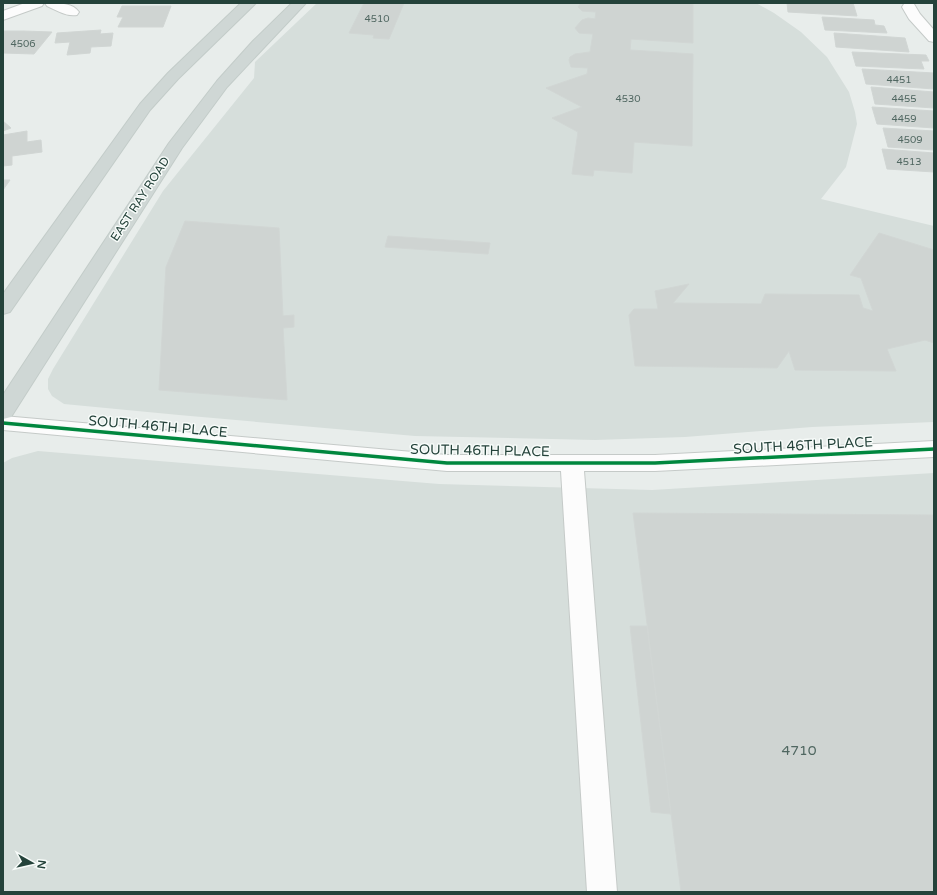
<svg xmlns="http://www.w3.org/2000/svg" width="937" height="895" font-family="'Varela Round',sans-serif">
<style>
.built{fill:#d6dedb}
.building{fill:#cfd4d2;stroke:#d1d6d4}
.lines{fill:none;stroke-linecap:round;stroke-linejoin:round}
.minor-casing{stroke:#c5cac8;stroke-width:2}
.major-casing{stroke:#c3ccc9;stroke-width:2}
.minor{fill:#fcfcfc;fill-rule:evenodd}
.major{fill:#cfd7d5;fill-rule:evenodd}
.cycleway-casing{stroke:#f7fbf9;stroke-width:6}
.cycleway{stroke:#00873e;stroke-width:3.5}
.labels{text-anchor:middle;stroke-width:3;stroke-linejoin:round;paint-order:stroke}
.far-number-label{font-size:10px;fill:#506761}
.far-street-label{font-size:12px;fill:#24423a;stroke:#f7fbf9}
.street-label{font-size:14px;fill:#24423a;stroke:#f7fbf9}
.near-number-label{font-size:14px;fill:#506761}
</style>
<rect width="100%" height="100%" fill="#e8edeb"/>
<path class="built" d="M317 3H756L774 13 801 32 827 57 849 92 855 112 857 124 846 167 821 199 934 226V422L812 427 685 437 595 440 415 436 179 415 64 404 52 396 48 389V379L53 369 163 191 254 78 255 62Z
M38 451 439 484 652 490 934 473V892H3V463L12 458Z"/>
<path class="building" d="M364 3H404L389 39 373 38 374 35 349 33Z
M581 3H693V43L631 39 630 50 693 54 692 146 634 142 632 173 594 170 593 176 572 174 578 132 552 118 582 107 546 88 587 74 588 68 571 67 569 60 570 57 575 54 590 52 593 34 579 33 575 28 582 20 588 18 595 19 596 12 582 11 578 7Z
M787 3H853L857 16 788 12Z
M122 6H171L163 27H118L123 17H117Z
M822 17 874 20 875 25 884 26 887 33 825 30Z
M101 30 100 34 113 33 111 46 91 47 90 53 67 55 70 42 55 43 57 33Z
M3 31H23L52 32 34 54 3 53Z
M834 33 905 38 909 52 836 47Z
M852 52 926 55 929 61H921L924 69 856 66Z
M862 69 934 73V89L866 84Z
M871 87 934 92V108L875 104Z
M872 107 934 111V128L877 124Z
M3 121 11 128 3 131Z
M883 128 934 131V150L888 147Z
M27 131V142L41 140 42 152 12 156V165L3 166V135Z
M882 149 934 153V172L887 169Z
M3 180H10L3 190Z
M185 221 279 228 283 316 294 315V327L283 328 287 400 159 390 166 267Z
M879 233 934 250V343L925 340 887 349 896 371 795 370 789 351 777 368 635 366 629 315 634 309H658L655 291 689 284 673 303 761 304 765 294 859 295 863 308 873 311 861 278 850 275Z
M388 236 490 243 488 254 385 247Z
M633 513 934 515V892H681Z
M630 626H647L671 814 651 812Z"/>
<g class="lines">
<defs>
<path id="minor" d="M25 3H44L42 6 3 20V11Z
M45 3C56 3 72 2 79 12L77 15C67 17 56 10 47 6Z
M909 3 914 4 920 14 934 30V42L929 41 909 19 902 7 904 4Z
M3 416 447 455H655L934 441V457L655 471H584L617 892H587L561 471H447L3 430Z"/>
<path id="major" d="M241 3H256L178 79 150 110 10 312 3 314V294L140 104 168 73Z
M292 3H306L227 87 182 148 11 417 3 419V395L169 143 217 81 253 41Z"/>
</defs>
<use href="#minor" class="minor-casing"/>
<use href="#major" class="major-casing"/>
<use href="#minor" class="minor"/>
<use href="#major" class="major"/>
<defs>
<path id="cycleway" d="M3 423 447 463H655L934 449"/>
</defs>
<use href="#cycleway" class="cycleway-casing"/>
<use href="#cycleway" class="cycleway"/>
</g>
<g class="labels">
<g class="far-number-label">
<text x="377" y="22">4510</text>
<text x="23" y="47">4506</text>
<text x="899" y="83">4451</text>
<text x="628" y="102">4530</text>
<text x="904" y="102">4455</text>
<text x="904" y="122">4459</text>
<text x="910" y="143">4509</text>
<text x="909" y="165">4513</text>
</g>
<g class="far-street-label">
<text transform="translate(140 199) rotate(-57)" y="4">EAST RAY ROAD</text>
</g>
<g class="street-label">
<text transform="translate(158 426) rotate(5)" y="5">SOUTH 46TH PLACE</text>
<text transform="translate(803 445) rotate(-3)" y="5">SOUTH 46TH PLACE</text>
<text transform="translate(480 450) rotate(1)" y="5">SOUTH 46TH PLACE</text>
</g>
<g class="near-number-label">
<text x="799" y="755">4710</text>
</g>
</g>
<rect width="937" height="895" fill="none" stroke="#24423a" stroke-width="8"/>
<g transform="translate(32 863) rotate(98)" stroke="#f7fbf9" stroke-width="3" paint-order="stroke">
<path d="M0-3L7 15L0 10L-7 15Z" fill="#24423a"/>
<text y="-6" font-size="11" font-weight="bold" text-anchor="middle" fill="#24423a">N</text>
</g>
</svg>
